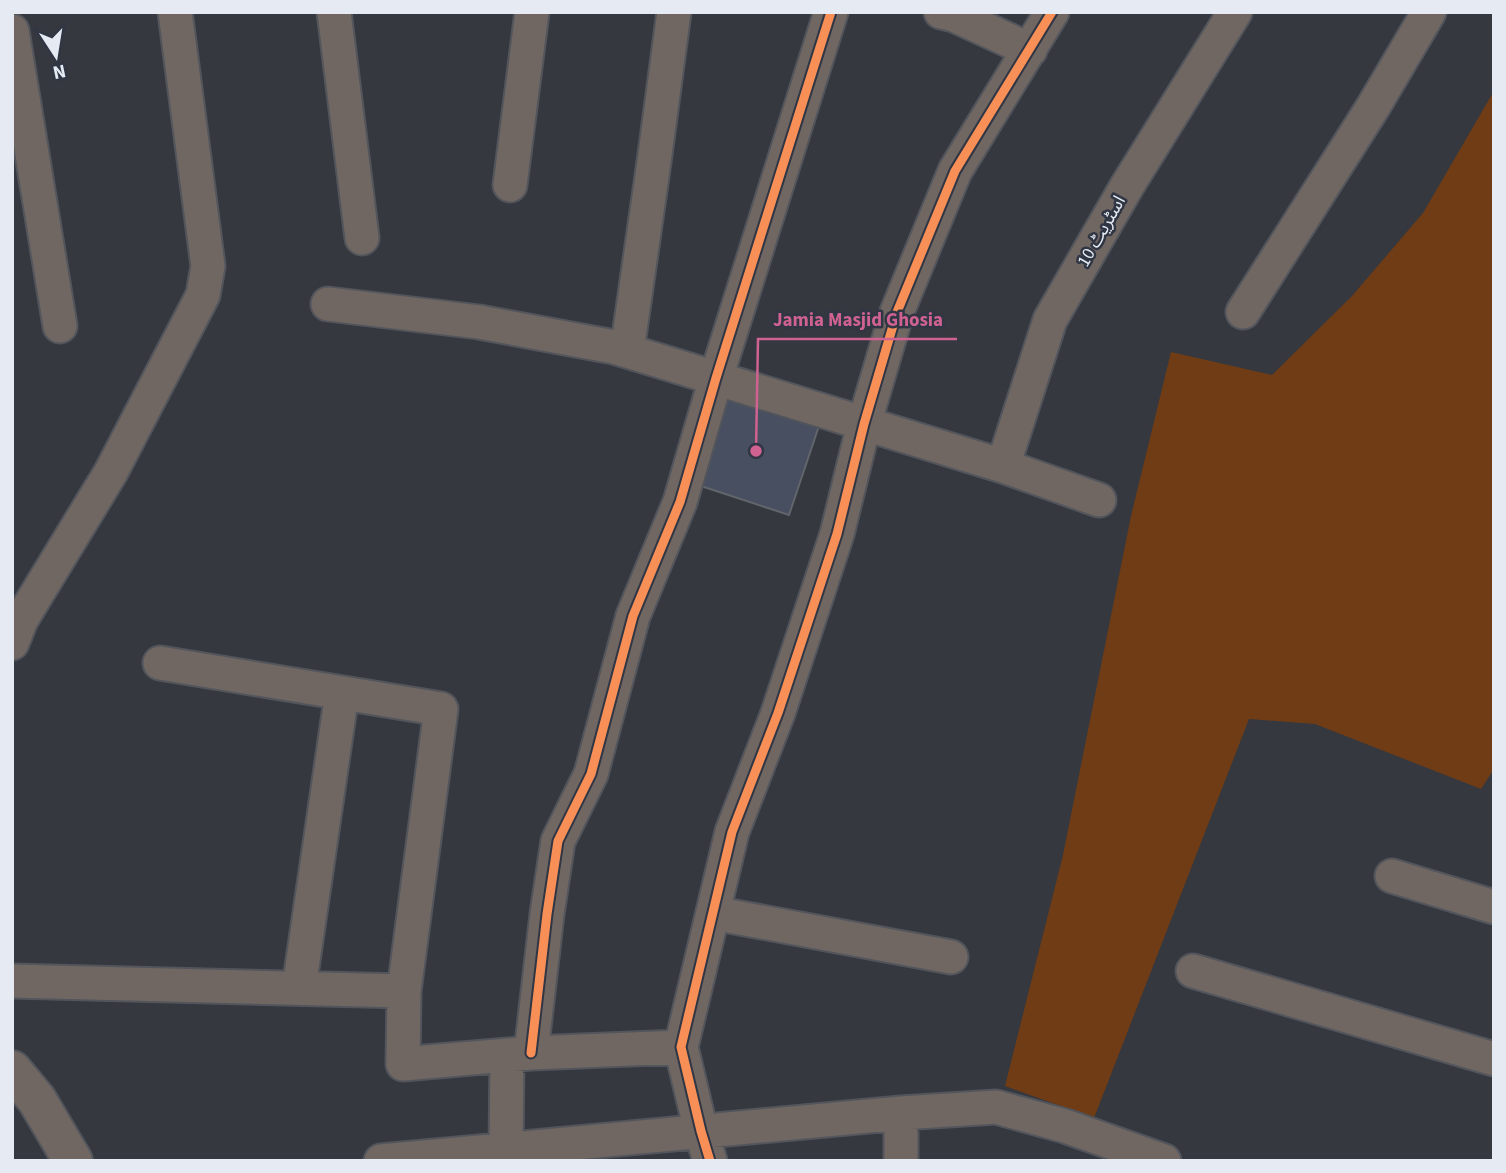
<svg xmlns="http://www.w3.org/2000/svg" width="1506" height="1173" font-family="'Source Sans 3','Noto Sans Arabic',sans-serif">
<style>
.green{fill:#703c15}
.building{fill:#474f60;stroke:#62656c;stroke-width:2}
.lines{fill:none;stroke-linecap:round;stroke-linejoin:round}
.minor-casing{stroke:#52555b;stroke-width:37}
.tertiary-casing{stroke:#52555b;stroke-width:42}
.minor{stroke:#706763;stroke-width:33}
.tertiary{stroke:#706763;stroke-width:38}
.cycleway-casing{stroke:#303644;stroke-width:13}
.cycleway{stroke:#f78f57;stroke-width:9}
.labels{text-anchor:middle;stroke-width:5;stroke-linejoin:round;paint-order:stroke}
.street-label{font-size:18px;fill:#e6ebf3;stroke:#303644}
.leader{fill:none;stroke:#cf6290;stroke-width:2.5}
.callout-dot{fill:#cf6290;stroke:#303644;stroke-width:2.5}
.callout-label{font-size:19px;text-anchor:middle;font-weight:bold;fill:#cf6290;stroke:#303644;stroke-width:5;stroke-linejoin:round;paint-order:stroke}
</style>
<rect width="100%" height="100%" fill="#35383f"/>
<path class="green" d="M1494 91V769L1481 789 1315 724 1249 719 1094 1118 1005 1086 1063 855 1131 516 1171 352 1272 375 1352 296 1423 213Z"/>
<path class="building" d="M724 388 821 420 789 515 692 483Z"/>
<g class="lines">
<defs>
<path id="minor" d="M334 12 362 238
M941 12 954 15 1030 50
M12 31 60 326
M510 185 532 12
M328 304 479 322 614 347 1003 466 1099 500
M1243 312 1373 107 1429 12
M627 351 654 162 674 12
M1003 466 1050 320 1127 186 1235 12
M12 643 21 620 111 472 203 295 208 266 175 12
M160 663 441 709 404 991 403 1064 531 1053 681 1047
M1392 876 1494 907
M713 913 951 957
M1193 971 1494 1059
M12 981 404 991
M299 988 342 693
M531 1053 547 914 558 841 591 774 633 616 680 502 716 378 831 12
M901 1113V1161
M506 1149 507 1055
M381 1161 901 1113 996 1107 1065 1126 1164 1161
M710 1161 701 1131 681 1047 732 832 778 713 837 534 864 424 897 312 955 171 1052 12"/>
<path id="tertiary" d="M12 1070 37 1100 73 1161"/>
</defs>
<use href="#minor" class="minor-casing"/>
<use href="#tertiary" class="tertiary-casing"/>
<use href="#minor" class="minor"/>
<use href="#tertiary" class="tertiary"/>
<defs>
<path id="cycleway" d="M531 1053 547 914 558 841 591 774 633 616 680 502 716 378 831 12
M710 1161 701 1131 681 1047 732 832 778 713 837 534 864 424 897 312 955 171 1052 12"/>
</defs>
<use href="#cycleway" class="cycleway-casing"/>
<use href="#cycleway" class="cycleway"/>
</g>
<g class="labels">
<g class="street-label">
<text transform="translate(1101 231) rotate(-60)" y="6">اسٹریٹ 10</text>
</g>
</g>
<path class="leader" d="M756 451L758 339H957"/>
<circle class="callout-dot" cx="756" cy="451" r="7"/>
<g class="callout-label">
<text x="858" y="326">Jamia Masjid Ghosia</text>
</g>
<rect width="1506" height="1173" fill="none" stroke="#e6ebf3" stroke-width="28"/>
<g transform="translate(56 56) rotate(168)" stroke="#303644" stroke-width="5" paint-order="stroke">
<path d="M0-5L12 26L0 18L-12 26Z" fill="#e6ebf3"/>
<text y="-10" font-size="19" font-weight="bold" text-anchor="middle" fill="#e6ebf3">N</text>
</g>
</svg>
